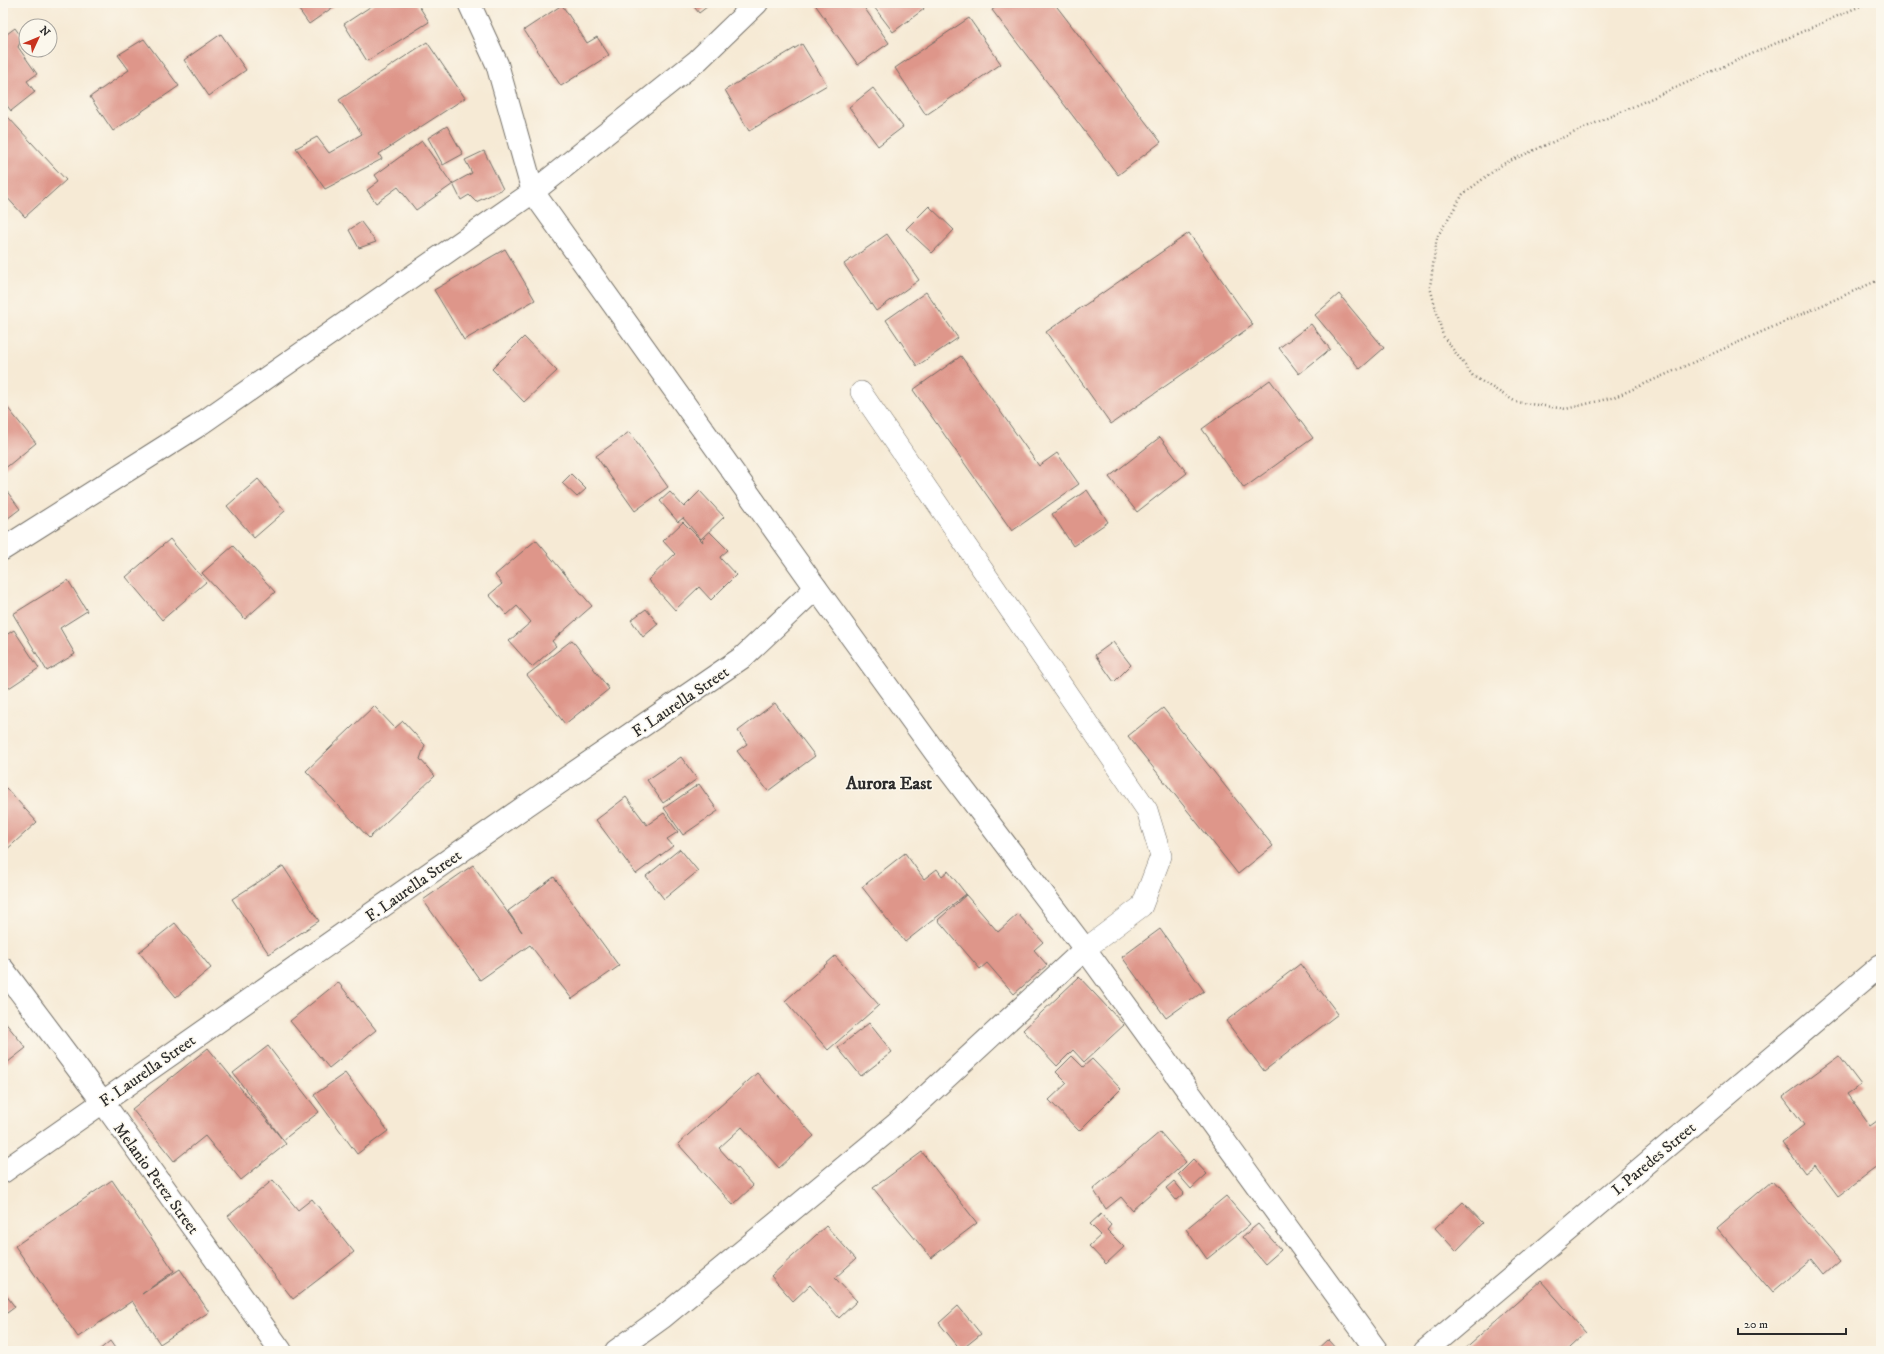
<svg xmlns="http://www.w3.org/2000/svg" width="1884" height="1354" font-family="'IM FELL DW Pica',serif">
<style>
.building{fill:#de968a}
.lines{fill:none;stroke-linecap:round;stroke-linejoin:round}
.service-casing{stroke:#726e66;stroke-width:22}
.minor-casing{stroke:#726e66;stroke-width:24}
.tertiary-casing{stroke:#726e66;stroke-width:24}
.path{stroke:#726e66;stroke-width:2.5;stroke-dasharray:1 3;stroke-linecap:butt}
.service{stroke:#fff;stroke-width:21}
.minor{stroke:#fff;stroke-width:22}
.tertiary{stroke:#fff;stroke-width:22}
.labels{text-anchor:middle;stroke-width:3;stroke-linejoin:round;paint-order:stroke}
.street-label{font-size:16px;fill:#2b2b2b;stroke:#fbf7ec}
.quarter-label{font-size:18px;font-weight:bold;fill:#2b2b2b;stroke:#fbf7ec}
</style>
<rect width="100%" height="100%" fill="#fbf7ec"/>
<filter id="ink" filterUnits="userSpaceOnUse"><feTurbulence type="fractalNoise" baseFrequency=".025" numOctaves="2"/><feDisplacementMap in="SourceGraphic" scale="8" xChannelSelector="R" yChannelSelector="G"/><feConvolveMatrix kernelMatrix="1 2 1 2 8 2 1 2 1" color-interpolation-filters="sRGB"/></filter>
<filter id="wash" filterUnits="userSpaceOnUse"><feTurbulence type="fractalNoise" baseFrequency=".012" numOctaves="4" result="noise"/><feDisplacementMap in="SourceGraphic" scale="16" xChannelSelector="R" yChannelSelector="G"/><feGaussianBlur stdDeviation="0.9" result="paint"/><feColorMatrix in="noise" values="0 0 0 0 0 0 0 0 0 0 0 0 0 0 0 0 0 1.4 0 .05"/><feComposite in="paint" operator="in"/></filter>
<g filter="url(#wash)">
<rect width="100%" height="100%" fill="#f6ead5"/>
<g id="blocks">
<path class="building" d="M294 3H339L309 24Z
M376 3H417L429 22 367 61 344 24Z
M691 3H712L699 13Z
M814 3H861L889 43 858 65Z
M871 3H920L924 9 893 32Z
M1002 3H1054L1161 142 1118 175 992 10Z
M562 5 587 43 597 37 609 55 561 86 524 30Z
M969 18 1001 64 926 115 895 68Z
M15 28 22 38 18 47 37 74 27 81 35 92 11 111 3 100V37Z
M221 34 246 70 209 96 184 60Z
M144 39 179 86 113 131 90 97 129 70 118 55Z
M427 42 465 98 379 154 382 159 325 189 296 148 317 137 329 153 362 134 339 100Z
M802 44 827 85 749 131 725 90Z
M873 88 903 127 878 146 849 107Z
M8 117 66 180 25 217 3 193V121Z
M447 126 463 154 443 165 428 138Z
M422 141 452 184 472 173 465 160 484 151 503 189 476 202 469 195 461 200 453 184 416 210 398 187 376 203 367 190 379 181 375 175Z
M929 206 954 230 932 253 906 229Z
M361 222 376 242 359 248 349 230Z
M1189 233 1253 325 1111 424 1046 332Z
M887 234 919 280 876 311 844 264Z
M505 249 535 300 464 340 434 290Z
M926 292 958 338 917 366 886 320Z
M1339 294 1384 348 1360 369 1315 315Z
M1311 324 1330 349 1299 374 1279 348Z
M524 337 557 371 524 402 492 369Z
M961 356 1039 466 1057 453 1079 484 1012 531 913 390Z
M1270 380 1313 438 1244 488 1202 429Z
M3 402 36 443 3 470Z
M629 432 668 487 635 511 596 456Z
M1160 437 1187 473 1137 512 1109 477Z
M571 474 586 489 577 497 562 483Z
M258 479 285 511 254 538 227 506Z
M3 486 20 509 3 522Z
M1087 490 1108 522 1073 546 1052 514Z
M700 491 724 517 701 539 683 518 678 522 660 501 670 492 684 507Z
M683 522 703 542 702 540 710 532 728 550 720 557 721 559 736 575 711 600 699 587 675 610 648 580 675 554 663 541Z
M170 539 206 582 162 620 126 577Z
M536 540 592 606 552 641 556 646 532 667 509 641 531 622 517 606 507 615 489 595 502 584 495 575Z
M233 546 275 592 245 619 202 573Z
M68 580 87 611 60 628 75 654 47 671 13 614Z
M646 609 658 624 643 637 631 620Z
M14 630 39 668 3 692V637Z
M572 640 609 689 565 724 527 675Z
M1113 642 1131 665 1114 682 1095 655Z
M775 703 815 756 768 791 737 751 747 744 738 731Z
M374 706 395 728 403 721 425 745 420 759 435 776 369 838 306 771Z
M1163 708 1273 846 1238 874 1128 736Z
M681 757 697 779 663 803 647 780Z
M699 784 718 811 683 835 664 808Z
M6 788 37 822 3 853V791Z
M626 797 647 825 664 813 678 832 667 839 673 846 636 874 596 820Z
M680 849 698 871 664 899 646 876Z
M905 853 924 879 937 869 942 876 948 871 966 894 905 942 862 887Z
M473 865 522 932 508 911 554 877 619 966 572 999 530 945 480 980 423 900Z
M283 866 319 921 269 954 232 899Z
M966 895 998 932 1018 914 1043 942 1034 950 1047 965 1014 994 987 963 980 969 938 920Z
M175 923 211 968 176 997 139 952Z
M1160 929 1204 991 1166 1018 1122 957Z
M835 956 879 1005 828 1050 785 1001Z
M1300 964 1338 1014 1264 1071 1226 1021Z
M1079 977 1124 1025 1084 1062 1073 1050 1057 1066 1023 1030Z
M338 982 376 1030 329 1068 290 1021Z
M3 1020 26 1048 3 1066Z
M869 1023 892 1052 861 1076 838 1048Z
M268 1046 319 1112 283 1140 233 1073Z
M208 1048 286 1144 241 1180 205 1136 174 1161 132 1109Z
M1072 1056 1083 1067 1092 1059 1121 1089 1079 1131 1049 1100 1067 1083 1056 1072Z
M1839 1056 1861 1085 1847 1094 1870 1126 1877 1121 1881 1126V1164L1838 1196 1815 1165 1805 1173 1782 1142 1804 1125 1783 1097Z
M345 1073 388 1131 357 1154 314 1095Z
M757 1073 814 1136 779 1168 742 1127 719 1148 753 1186 733 1205 678 1144Z
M1160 1132 1186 1162 1132 1210 1121 1197 1106 1209 1093 1189Z
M922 1152 977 1223 931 1258 873 1188Z
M1193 1159 1207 1174 1191 1189 1178 1174Z
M112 1180 174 1271 142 1294 180 1269 209 1312 160 1344 132 1301 78 1337 15 1246Z
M273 1180 298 1210 312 1199 354 1252 293 1299 228 1216Z
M1174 1181 1184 1193 1176 1200 1166 1188Z
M1772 1181 1840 1260 1824 1274 1812 1259 1772 1293 1717 1228Z
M1226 1196 1250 1224 1207 1259 1186 1229Z
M1463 1202 1483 1223 1456 1251 1435 1228Z
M1101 1214 1111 1225 1107 1230 1124 1247 1106 1264 1089 1246 1101 1235 1090 1224Z
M1258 1224 1281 1250 1265 1264 1242 1237Z
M826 1226 856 1259 835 1278 857 1301 839 1318 810 1285 793 1301 771 1276Z
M1541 1281 1586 1332 1569 1348 1572 1351H1462Z
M3 1291 15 1307 3 1316Z
M958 1306 981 1334 961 1350 939 1323Z
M1328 1340 1338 1351H1316Z
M110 1341 117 1351H98Z"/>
</g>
</g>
<g filter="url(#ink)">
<use href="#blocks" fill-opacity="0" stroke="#726e66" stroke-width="1"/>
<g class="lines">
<defs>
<path id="service" d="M861 392 1147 810 1161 856 1142 906 1085 949"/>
<path id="minor" d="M3 969 102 1101 281 1351
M3 1172 527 805 743 657 816 588
M616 1351 663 1317 895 1125 1085 949"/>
<path id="tertiary" d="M469 3 497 64 533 192 816 588 935 752 1085 949 1377 1351
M3 549 196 427 533 192 698 60 757 3
M1425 1351 1881 965"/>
</defs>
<use href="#service" class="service-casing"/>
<use href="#minor" class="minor-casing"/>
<use href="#tertiary" class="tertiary-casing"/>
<path class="path" d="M1867 3 1503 164 1463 194 1437 237 1430 287 1443 336 1473 376 1516 402 1566 409 1615 397 1881 279"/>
<use href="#service" class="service"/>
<use href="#minor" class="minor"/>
<use href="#tertiary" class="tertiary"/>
</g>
</g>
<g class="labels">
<g class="street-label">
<text transform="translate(680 701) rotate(-34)" y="6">F. Laurella Street</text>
<text transform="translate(413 885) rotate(-35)" y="6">F. Laurella Street</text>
<text transform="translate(147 1070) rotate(-35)" y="6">F. Laurella Street</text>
<text transform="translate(1653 1158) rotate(-40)" y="6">I. Paredes Street</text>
<text transform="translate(157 1178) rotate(54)" y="6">Melanio Perez Street</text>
</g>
<g class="quarter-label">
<text x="889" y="789">Aurora East</text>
</g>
</g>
<rect width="1884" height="1354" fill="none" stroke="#fbf7ec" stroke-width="16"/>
<g transform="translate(38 38) rotate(46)"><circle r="19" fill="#fbf7ec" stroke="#a8a59f"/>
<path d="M0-3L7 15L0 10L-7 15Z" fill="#c8321e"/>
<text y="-6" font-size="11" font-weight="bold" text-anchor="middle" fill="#2b2b2b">N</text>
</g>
<path d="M1738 1328v6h108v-6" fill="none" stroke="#2b2b2b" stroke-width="2"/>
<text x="1744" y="1328" font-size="12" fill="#2b2b2b" stroke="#fbf7ec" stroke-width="3" paint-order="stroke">20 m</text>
</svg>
